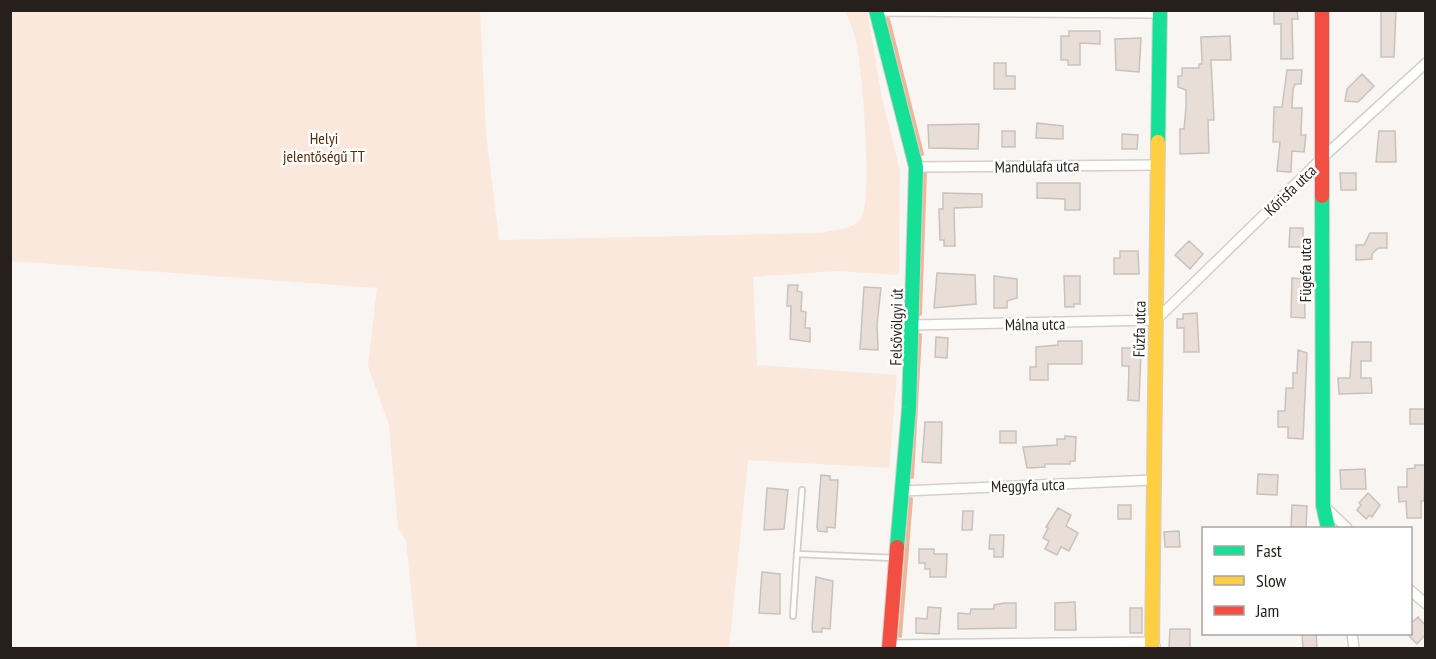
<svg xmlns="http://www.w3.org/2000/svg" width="1436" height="659" font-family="'PT Sans Narrow',sans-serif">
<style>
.green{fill:#fae8dd}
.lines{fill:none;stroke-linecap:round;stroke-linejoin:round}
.stream{stroke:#ecb899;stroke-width:4}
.building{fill:#e8ddd7;stroke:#c8c2be;stroke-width:1.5}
.lane-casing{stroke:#d5cfcb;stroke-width:8}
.street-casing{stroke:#d5cfcb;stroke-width:12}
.fast-casing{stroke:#d5cfcb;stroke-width:16}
.slow-casing{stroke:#d5cfcb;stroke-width:16}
.jam-casing{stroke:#d5cfcb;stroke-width:16}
.lane{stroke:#fefefd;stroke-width:4.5}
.street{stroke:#fefefd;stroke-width:9}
.fast{stroke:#16e098;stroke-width:14}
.slow{stroke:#ffcf43;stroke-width:14}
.jam{stroke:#f24e42;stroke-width:14}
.labels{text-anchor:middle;stroke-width:5;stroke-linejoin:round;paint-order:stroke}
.park-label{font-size:16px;fill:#5a2b0b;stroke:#fff}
.street-label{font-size:16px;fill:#261f1b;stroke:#fff}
</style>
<rect width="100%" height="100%" fill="#f9f5f2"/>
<path class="green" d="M10 11H480L486 133 499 240 821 233C833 230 852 230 860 220 874 203 862 67 856 41 854 31 849 21 846 11H867L882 98 900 171 899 275 837 271 753 277 757 365 897 375 889 468 748 460 729 648H417L406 540 398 528 389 425 368 366 377 288 11 261Z"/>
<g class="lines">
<path class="stream" d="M888 19 922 154
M920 314 925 172
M912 477 920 335
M900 636 911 499"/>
</g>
<path class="building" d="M1297 10 1298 19H1292L1293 59H1281V24H1274V11Z
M1381 10H1396L1394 57H1381Z
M1069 31H1100V44L1080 43V65H1068V60H1061V36H1069Z
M1230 36 1231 60H1211L1214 120H1208L1209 153 1180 154V129H1184L1186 107V90L1178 87V76H1182V68H1199V64H1202L1201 37Z
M1141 38 1139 72 1116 70 1115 39Z
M994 63H1006V76H1015V89H994Z
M1287 70H1302L1301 84H1295L1293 89 1292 108H1302L1301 135H1306L1304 152 1292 151 1291 172 1277 171 1280 142H1273L1274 107H1282Z
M1362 74 1374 86 1358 102 1345 101 1347 89Z
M1037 123 1063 126V139L1036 138Z
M979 124 978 149 929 148 928 125Z
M1002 131H1015V147H1002Z
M1379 131H1395L1396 162H1376Z
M1122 134 1138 135 1137 149H1122Z
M1340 173H1356V190H1341Z
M1037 183H1080V210H1065V199L1037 198Z
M943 193 982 194V207L954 208 955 246H944V240H940L939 209H943Z
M1290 228H1303V247H1289Z
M1370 233H1387V248H1378L1372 254V259L1356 260V245H1364Z
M1189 241 1203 254 1190 269 1175 255Z
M1120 251H1138L1139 274H1114V258H1120Z
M937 273 975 275 976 304 934 308Z
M994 276 1017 279V298L1007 301V308H994Z
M1064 276H1080V304H1074V307H1065Z
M1292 278 1304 279 1305 318 1291 317Z
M788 285H798L797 291 802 292 801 311 806 312 805 328H810V342L790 339 791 306H787Z
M864 287 881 288 877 324 878 350 860 349Z
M1197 313 1199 352H1184V328H1177V319H1183V314Z
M936 337 948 338 947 358 935 357Z
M1058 341H1082V364H1048V380H1030V367H1036V347L1058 345Z
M1352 342H1371V361H1361V378H1371L1372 393 1339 394 1338 378H1350Z
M1122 348H1136L1137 353H1141L1139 401 1128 400 1129 366H1122Z
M1298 350 1307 353 1303 439 1288 438V427H1278V411H1285L1286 388H1293V373H1297Z
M1410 409H1425V424H1410Z
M925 422H942L941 463 922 462Z
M1000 431H1016V443H1000Z
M1065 436 1076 437 1075 461H1070V464H1045V467L1027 468 1023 447 1057 445V439H1065Z
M1415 465H1425L1424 501H1421V518H1407L1406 501 1399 502 1398 487H1407V469L1415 468Z
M1365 469 1366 489H1341L1340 470Z
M1258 474 1278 475 1277 495 1257 494Z
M821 475 830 476V480H838L835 528 827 527V532L818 531 817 527Z
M767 488 788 490 784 529 764 530Z
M1368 493 1380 505 1372 517 1370 515 1366 519 1357 510 1361 505 1359 503Z
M1118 505H1131V519H1118Z
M1292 505 1307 506 1306 528H1291Z
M1058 508 1071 515 1066 526 1078 533 1069 551 1061 547 1057 555 1045 549 1049 541 1043 538 1048 528 1046 527Z
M963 511H973L972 530H962Z
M1179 531 1180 547H1165L1164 532Z
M990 535H1004L1003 557H994V549H989Z
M919 549H934V554H947L946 577H930V569H925V563H919Z
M762 572 780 574V614L759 613Z
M816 577 833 581 830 629 822 628V632H813L812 628Z
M1075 602 1076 630H1055V603Z
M1005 603H1016V628L958 629V613L970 614 971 609H994V605Z
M928 607 941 608 939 634 916 633V618L927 619Z
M1130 608H1142V633H1130Z
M1418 617 1425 625V635L1417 644 1410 637V624Z
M1170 629H1190V648H1169Z
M1302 633H1316L1317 648H1303Z"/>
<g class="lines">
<defs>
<path id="lane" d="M797 554 802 490
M793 616 797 554 895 558"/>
<path id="street" d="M876 11 1160 13
M916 167 1157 165
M913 325 1156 320 1320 160 1426 63
M903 491 1153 480
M1323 505 1347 528
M1410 590 1426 604
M1352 634 1354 648
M889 645 1152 642 1155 646"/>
<path id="fast" d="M876 10 916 167 909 408 897 547
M1158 142 1160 10
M1322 196 1323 505 1328 528"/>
<path id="slow" d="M1152 648 1158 142"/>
<path id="jam" d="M1322 10V196
M889 648 897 547"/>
</defs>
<use href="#lane" class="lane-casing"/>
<use href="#street" class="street-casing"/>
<use href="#fast" class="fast-casing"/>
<use href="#slow" class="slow-casing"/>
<use href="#jam" class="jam-casing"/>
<use href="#lane" class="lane"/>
<use href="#street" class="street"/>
<use href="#fast" class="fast"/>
<use href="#slow" class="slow"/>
<use href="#jam" class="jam"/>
</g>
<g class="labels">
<g class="park-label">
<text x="324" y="144">Helyi<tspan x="324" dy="18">jelentőségű TT</tspan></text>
</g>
<g class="street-label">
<text transform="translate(1037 166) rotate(-1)" y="6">Mandulafa utca</text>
<text transform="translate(1290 190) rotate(-44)" y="6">Kőrisfa utca</text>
<text transform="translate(1305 270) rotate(-90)" y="6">Fügefa utca</text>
<text transform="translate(1035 324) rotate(-1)" y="6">Málna utca</text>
<text transform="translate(896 327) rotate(-89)" y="6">Felsővölgyi út</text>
<text transform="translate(1139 329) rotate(-89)" y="6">Fűzfa utca</text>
<text transform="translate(1028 485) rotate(-2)" y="6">Meggyfa utca</text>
</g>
</g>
<rect width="1436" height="659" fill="none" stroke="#261f1b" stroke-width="24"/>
<rect x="1202" y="527" width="210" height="108" fill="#ffffff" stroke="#a8a5a4" stroke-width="1.5"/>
<rect x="1214" y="546" width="30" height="9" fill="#16e098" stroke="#a8a5a4" stroke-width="1.5"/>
<text x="1256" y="557" font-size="18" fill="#261f1b">Fast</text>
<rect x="1214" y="576" width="30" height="9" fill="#ffcf43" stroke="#a8a5a4" stroke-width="1.5"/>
<text x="1256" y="587" font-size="18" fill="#261f1b">Slow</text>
<rect x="1214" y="606" width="30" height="9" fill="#f24e42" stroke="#a8a5a4" stroke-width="1.5"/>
<text x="1256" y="617" font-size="18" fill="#261f1b">Jam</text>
</svg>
